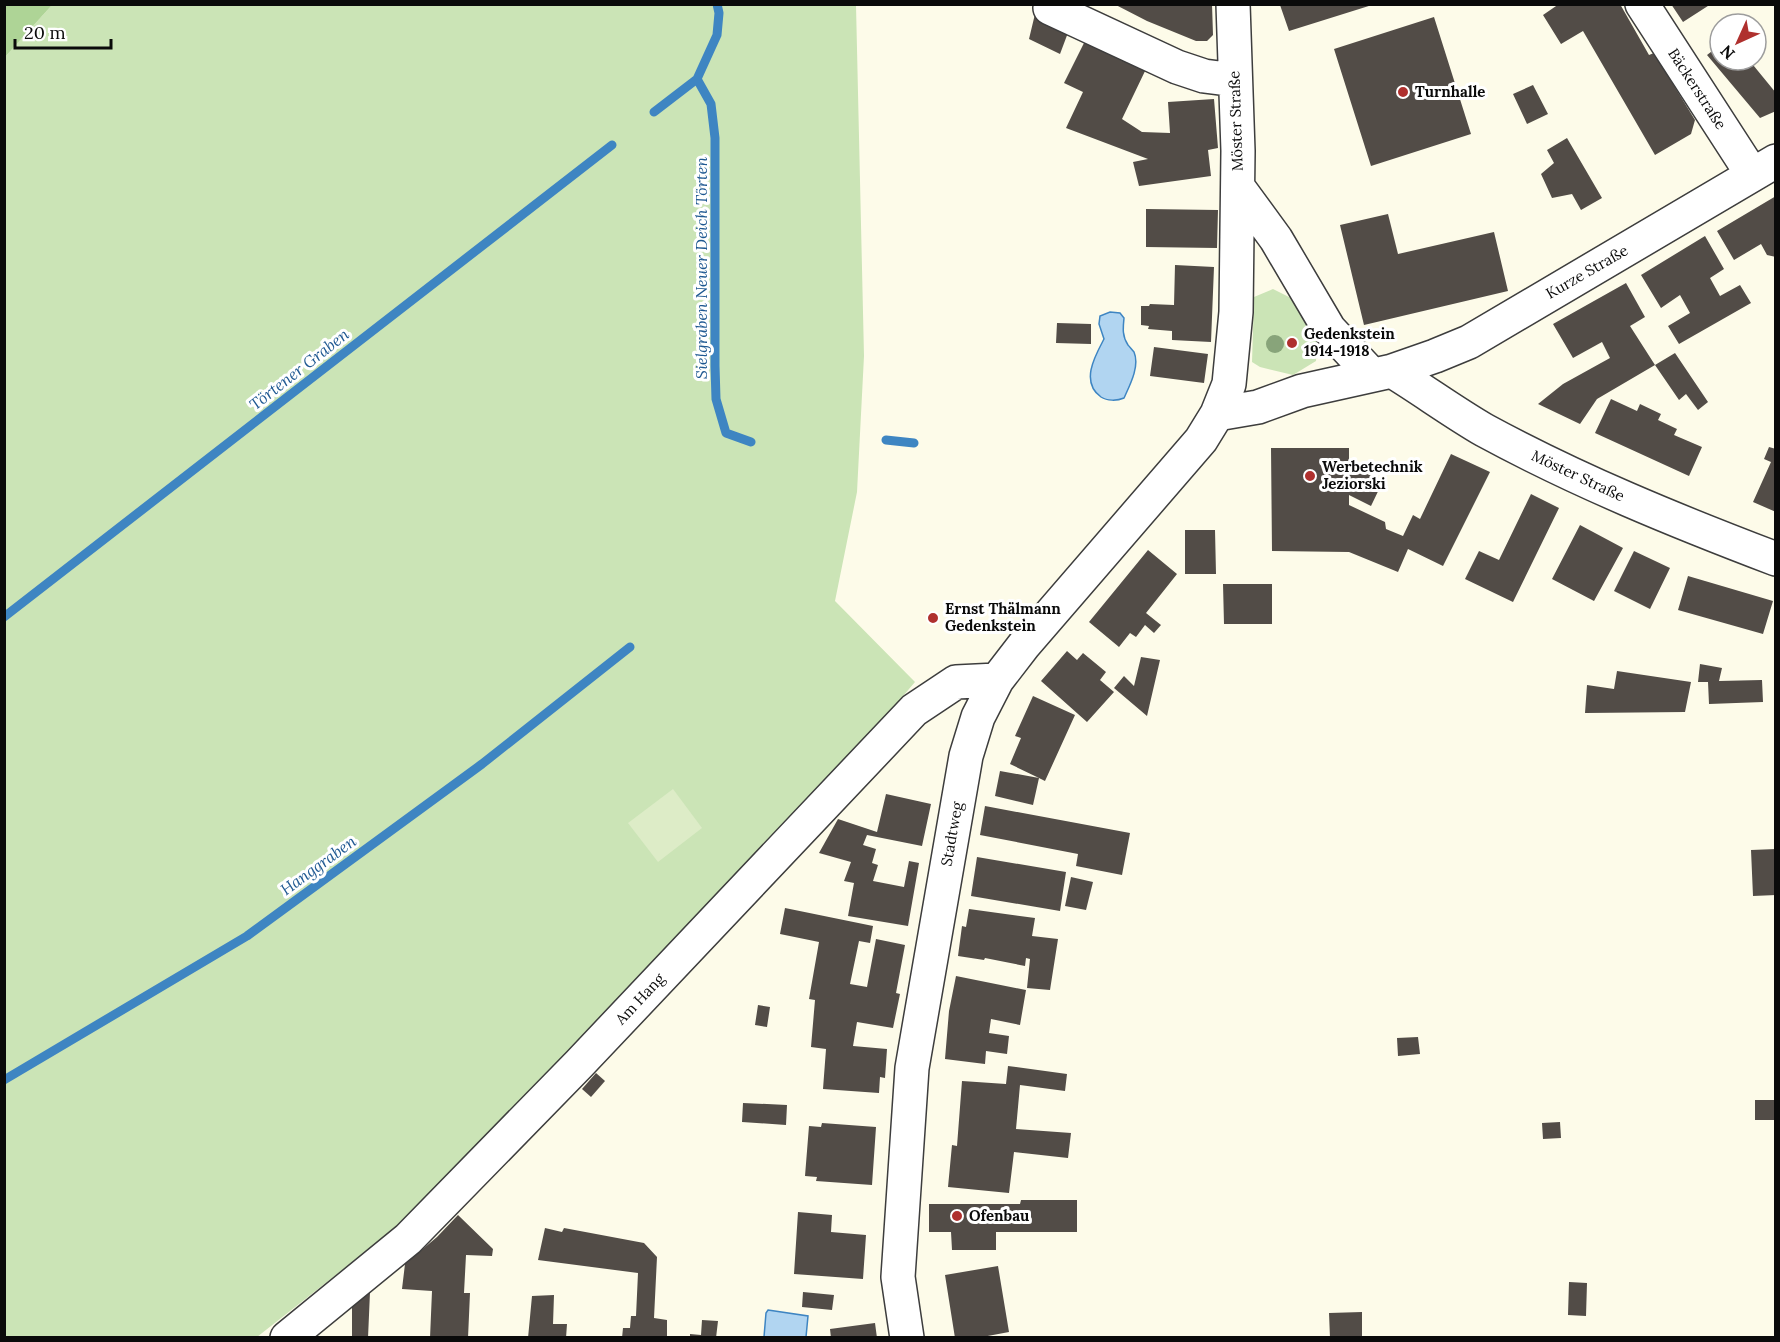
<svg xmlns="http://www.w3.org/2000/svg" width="1780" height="1342" font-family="Lora,serif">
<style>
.green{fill:#cbe4b6}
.forest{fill:#aed496}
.pitch{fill:#ddecc7}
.water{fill:#b1d5f1;stroke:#3e85c2;stroke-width:1.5}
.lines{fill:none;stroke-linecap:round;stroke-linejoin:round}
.stream{stroke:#3e85c2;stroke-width:9}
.building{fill:#524c47}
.minor-casing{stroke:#3d3d3d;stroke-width:36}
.minor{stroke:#fff;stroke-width:33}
.tree{fill:#88a47a}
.poi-dot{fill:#af302e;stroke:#fff;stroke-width:2}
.labels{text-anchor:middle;stroke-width:6;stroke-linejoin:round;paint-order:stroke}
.street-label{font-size:15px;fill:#0a0a0a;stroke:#fff}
.poi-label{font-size:15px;font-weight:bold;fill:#0a0a0a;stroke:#fff;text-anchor:start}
.water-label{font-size:16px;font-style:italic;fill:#1e5891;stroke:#fff}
</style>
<rect width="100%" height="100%" fill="#fdfbe9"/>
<path class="green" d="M52 5H856L864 356 857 492 835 601 915 682 819 794 431 1200 257 1337 5 1338V57Z
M1273 289 1297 301 1318 335 1316 361 1293 375 1260 367 1252 362 1254 297Z"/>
<path class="forest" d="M5 4 52 5 5 57 4 5Z"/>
<path class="pitch" d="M673 789 702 828 658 862 628 823Z"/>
<path class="water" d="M1110 312 1120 313 1124 318C1123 328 1122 336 1128 345 1129 346 1133 351 1134 352 1140 366 1130 385 1124 398 1117 401 1107 401 1101 397 1080 382 1095 356 1104 339L1099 324 1100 316Z
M768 1310 808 1316 806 1337H764L766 1313Z"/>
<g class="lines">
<path class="stream" d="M697 79 711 104 715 138V366L716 399 726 433 751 442
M654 112 697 79 717 35 719 13 717 4
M886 440 914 443
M4 617 612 145
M4 1080 247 936 482 764 630 647"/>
</g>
<path class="building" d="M1114 4H1212L1213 35 1207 41H1196L1147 21Z
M1559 4H1620L1649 55 1654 53 1695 120 1691 134 1655 155 1583 31 1561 44 1543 15Z
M1671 4H1711L1683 22Z
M1280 5H1372L1289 31Z
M1035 14 1069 30 1060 54 1029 39Z
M1434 17 1471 134 1371 166 1334 49Z
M1086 39 1146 69 1122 119 1142 132 1170 133 1168 102 1214 99 1218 148 1208 150 1211 176 1139 186 1133 162 1148 159 1066 128 1083 92 1064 83Z
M1720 45V60H1749L1776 93V111L1760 118 1707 55Z
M1533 85 1548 114 1527 124 1513 94Z
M1567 138 1602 198 1581 210 1572 194 1552 198 1541 174 1554 163 1547 150Z
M1776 196V257L1767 255 1761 244 1734 260 1717 231Z
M1146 209 1218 210 1217 248 1146 247Z
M1388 214 1398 254 1494 232 1508 291 1364 325 1340 225Z
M1705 236 1724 269 1710 278 1720 296 1740 285 1751 303 1679 344 1668 326 1690 313 1680 295 1661 308 1641 275Z
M1175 265 1214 267 1211 342 1172 340V331L1148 329 1149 326 1141 325V306H1149L1150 304 1174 305Z
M1626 283 1645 317 1630 326 1655 365 1675 353 1708 402 1698 410 1686 394 1679 400 1655 365 1597 399 1580 424 1538 404 1563 384 1610 358 1602 342 1573 358 1553 324Z
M1057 323 1091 324V344L1056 343Z
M1154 347 1208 354 1204 383 1150 376Z
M1611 399 1637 411 1640 404 1661 414 1658 420 1677 429 1674 435 1702 447 1689 476 1595 433Z
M1769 447 1776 449V512L1753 502 1771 462 1764 459Z
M1271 448H1349V466L1383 481 1371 506 1349 495V505L1385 522 1386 529 1403 536 1413 515 1420 519 1451 454 1490 472 1443 566 1408 549 1398 572 1349 552 1272 551Z
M1531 494 1559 508 1513 602 1465 579 1479 551 1499 560Z
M1580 525 1623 548 1594 601 1552 579Z
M1185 530H1215L1216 574H1185Z
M1148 550 1177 574 1146 613 1161 625 1154 633 1145 625 1136 637 1130 633 1119 647 1089 622Z
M1634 551 1670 568 1650 609 1614 591Z
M1688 576 1773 601 1763 634 1678 610Z
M1223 584H1272V624H1224Z
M1067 651 1077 660 1083 653 1106 672 1100 680 1114 692 1087 722 1041 681Z
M1141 657 1160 660 1147 716 1114 688 1124 676 1134 686Z
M1700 664 1722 668 1719 681 1762 680 1763 702 1709 704 1708 682H1698Z
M1617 671 1691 682 1685 712 1585 713 1587 685 1614 689Z
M1033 696 1075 715 1045 781 1039 778 1033 805 995 796 1000 771 1039 778 1010 764 1021 738 1015 736Z
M886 794 931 804 922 846 867 835 863 845 876 849 872 863 878 865 873 881 904 887 909 861 919 863 908 926 848 916 854 883 844 881 851 862 819 853 838 819 877 832Z
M985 806 1130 833 1122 875 1076 866 1078 854 980 835Z
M1776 849V895L1753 896 1751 850Z
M977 857 1066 872 1060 911 971 896Z
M1071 877 1093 882 1086 910 1065 906Z
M785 908 873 926 870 943 859 941 850 984 867 987 876 939 905 945 896 993 900 994 893 1028 857 1022 853 1046 887 1049 885 1078 880 1077 879 1093 823 1089 826 1049 811 1047 815 1000 809 999 819 942 780 934Z
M969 909 1035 918 1032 936 1058 939 1050 990 1027 988 1030 959 1026 958 1025 966 985 958 984 960 958 956 962 926 966 927Z
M956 976 1026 990 1020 1025 991 1019 989 1033 1009 1036 1007 1054 986 1051 985 1064 945 1059 949 1011Z
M758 1005 770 1007 767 1027 755 1025Z
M1418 1037 1420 1054 1398 1056 1397 1038Z
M1008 1066 1067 1074 1065 1091 1020 1085 1016 1129 1071 1133 1068 1158 1014 1152 1009 1193 948 1187 952 1145 957 1146 962 1081 1006 1084Z
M596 1073 605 1081 591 1097 582 1089Z
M1755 1100H1776V1120H1755Z
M743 1103 787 1105 786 1125 742 1122Z
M1560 1122 1561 1138 1543 1139 1542 1123Z
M822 1123 876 1127 872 1185 816 1181 817 1177 805 1176 809 1126 821 1127Z
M1021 1200H1077V1232H996V1250H952L951 1232H929V1204H1020Z
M798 1212 832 1215 831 1232 866 1235 863 1279 794 1274Z
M458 1215 493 1249 492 1256 466 1255 464 1293H470L468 1338H430L432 1291 402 1289 405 1264 437 1237Z
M545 1228 562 1232 564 1228 644 1243 657 1257 654 1318 667 1320V1338H622L623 1328H630L631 1316H636L638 1273 538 1260Z
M998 1266 1009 1332 977 1338H955L945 1275Z
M1569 1282 1587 1283 1586 1316 1568 1315Z
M370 1292 368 1338H352V1301Z
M803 1292 834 1295 832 1310 802 1307Z
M554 1295 553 1324H567L566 1338H528L532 1296Z
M1362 1312V1338H1330L1329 1313Z
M702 1320 718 1321 716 1338H690V1334L701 1335Z
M875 1323 877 1338H831L830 1329Z"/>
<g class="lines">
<defs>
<path id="minor" d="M1642 4 1752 174
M1050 8 1177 67 1204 76 1235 80
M1238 187 1276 239 1329 329 1371 374
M1392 371C1423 390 1453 412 1484 430 1578 481 1676 521 1776 559
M1217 414 1258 407 1302 391 1392 371 1435 356 1469 342 1776 161
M287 1338 408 1239 579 1064 914 710 956 682 997 680
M907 1338 898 1277 912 1068 966 756 978 717 997 680 1024 645 1201 440 1217 414 1229 384 1236 312 1238 151 1233 4"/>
</defs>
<use href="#minor" class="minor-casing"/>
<use href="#minor" class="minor"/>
</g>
<circle class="tree" cx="1275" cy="344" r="9"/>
<g class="poi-dot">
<circle cx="1403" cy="92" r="6"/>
<circle cx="1292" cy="343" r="6"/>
<circle cx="1310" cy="476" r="6"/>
<circle cx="933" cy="618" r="6"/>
<circle cx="957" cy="1216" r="6"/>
</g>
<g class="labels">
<g class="street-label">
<text transform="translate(1697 89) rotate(57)" y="5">Bäckerstraße</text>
<text transform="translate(1236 121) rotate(-92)" y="5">Möster Straße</text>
<text transform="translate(1587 272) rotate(-30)" y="5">Kurze Straße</text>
<text transform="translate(1578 476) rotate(25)" y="5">Möster Straße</text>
<text transform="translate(952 834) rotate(-80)" y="5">Stadtweg</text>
<text transform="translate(640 999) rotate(-47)" y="5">Am Hang</text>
</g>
<g class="poi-label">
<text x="1415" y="97">Turnhalle</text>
<text x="1304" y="339">Gedenkstein<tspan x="1304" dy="17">1914-1918</tspan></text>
<text x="1322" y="472">Werbetechnik<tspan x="1322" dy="17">Jeziorski</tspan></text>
<text x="945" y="614">Ernst Thälmann<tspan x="945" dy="17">Gedenkstein</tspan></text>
<text x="969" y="1221">Ofenbau</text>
</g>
<g class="water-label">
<text transform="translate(701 268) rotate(-90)" y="6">Sielgraben Neuer Deich Törten</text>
<text transform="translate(299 369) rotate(-38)" y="6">Törtener Graben</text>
<text transform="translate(318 865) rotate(-36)" y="6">Hanggraben</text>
</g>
</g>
<rect width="1780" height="1342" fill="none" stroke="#0a0a0a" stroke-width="12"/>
<g transform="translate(1738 42) rotate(225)"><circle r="28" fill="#ffffff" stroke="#9d9d9d" stroke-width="1.5"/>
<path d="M0-4.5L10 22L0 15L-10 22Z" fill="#af302e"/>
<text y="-9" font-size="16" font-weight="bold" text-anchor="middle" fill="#0a0a0a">N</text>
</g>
<path d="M15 39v9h96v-9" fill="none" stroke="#0a0a0a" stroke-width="3"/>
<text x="24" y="39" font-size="18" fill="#0a0a0a" stroke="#ffffff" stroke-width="4.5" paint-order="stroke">20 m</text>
</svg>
